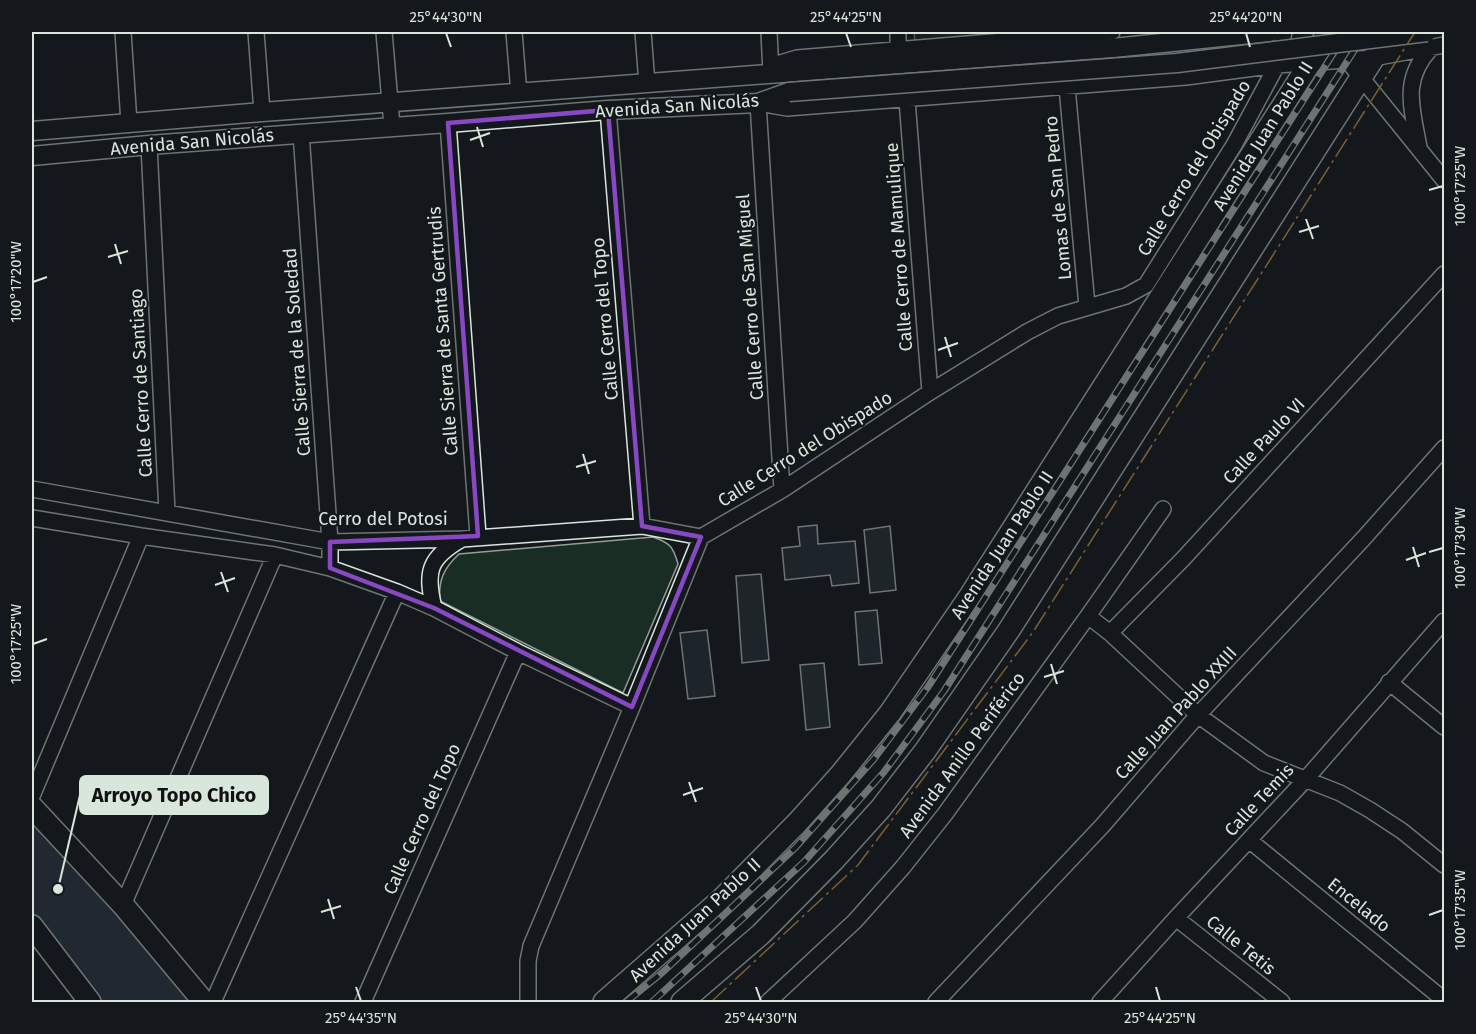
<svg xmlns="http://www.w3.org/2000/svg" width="1476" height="1034" font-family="'Fira Sans',sans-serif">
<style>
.green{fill:#1a2d24;stroke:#939e99;stroke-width:1.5}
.water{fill:#2f3f4d;stroke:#939e99;stroke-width:1.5}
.building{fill:#2c363c;stroke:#d8e6dc;stroke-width:1.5}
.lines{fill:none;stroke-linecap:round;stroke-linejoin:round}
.minor-casing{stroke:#d8e6dc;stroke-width:18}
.tertiary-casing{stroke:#d8e6dc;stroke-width:21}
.secondary-casing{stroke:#d8e6dc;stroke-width:24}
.minor{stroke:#14181c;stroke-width:15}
.tertiary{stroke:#14181c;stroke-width:18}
.secondary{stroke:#14181c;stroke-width:21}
.rail-casing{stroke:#d8e6dc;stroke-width:7}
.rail{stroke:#14181c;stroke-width:4.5;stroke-dasharray:14;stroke-linecap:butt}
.tertiary-bridge-casing{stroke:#d8e6dc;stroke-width:21;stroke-linecap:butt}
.tertiary-bridge{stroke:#14181c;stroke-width:18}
.power{stroke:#ffb74d;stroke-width:1.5;stroke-dasharray:21 4.5 3 4.5;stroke-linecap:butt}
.marked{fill:none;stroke:#8948c3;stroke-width:4.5;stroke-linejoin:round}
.ticks{fill:none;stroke:#d8e6dc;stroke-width:2}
.labels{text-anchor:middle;stroke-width:4.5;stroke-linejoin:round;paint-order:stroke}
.street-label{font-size:18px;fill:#d8e6dc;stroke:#14181c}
.leader{fill:none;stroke:#d8e6dc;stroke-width:2}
.callout-dot{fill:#d8e6dc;stroke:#14181c;stroke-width:2}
.callout{fill:#d8e6dc;stroke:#d8e6dc;stroke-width:2}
.callout-label{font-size:20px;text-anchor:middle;font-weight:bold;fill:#111}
.neatline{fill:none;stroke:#d8e6dc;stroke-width:2}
.ticks-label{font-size:15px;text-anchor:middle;fill:#d8e6dc}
</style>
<rect width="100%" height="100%" fill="#14181c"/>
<path class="green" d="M914 32H1034L915 41Z
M653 537C670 543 673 546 678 564L623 693 440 601C438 580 444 568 459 554Z"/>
<path class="water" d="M32 807 204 1002H90L32 926Z"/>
<path class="building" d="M817 525 818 544 855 541 859 583 832 586 830 575 785 580 782 548 800 546 798 527Z
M890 526 896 590 870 593 864 530Z
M761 574 769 660 742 663 736 576Z
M877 610 882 663 859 665 855 612Z
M707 630 715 696 688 699 680 633Z
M824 663 830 727 806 730 800 665Z"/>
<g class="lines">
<defs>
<path id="minor" d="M123 32 129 123
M256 32 262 112
M384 32 392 126
M514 32 519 94
M643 32 647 84
M769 32 771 74
M898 32V50
M1340 32 1347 60 1444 180
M771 74 777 64 797 58 1112 32
M1067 87 1087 306
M907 100 930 392
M608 110 642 526
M448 123 478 536
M301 133 330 542V568
M149 145 167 512
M1419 147C1412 108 1401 80 1431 48
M32 489 330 542 462 539 642 526 701 537
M782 490 758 103 787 108 1186 77 1277 65 1373 58 1444 45
M32 518 141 536 275 555 330 568 397 592 434 608 518 652 632 707
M434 608C425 571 429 558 462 539
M1088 616 1110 633 1198 715 1264 763 1340 793 1370 810 1402 831 1444 865
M1110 633 1183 559 1444 274
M1389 682 1444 727
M32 796 141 536
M1249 840 1444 1000
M123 905 275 555
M1176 918 1282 1002
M213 1002 397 592
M363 1002 518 652
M528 1002V961L531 946 632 707 701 537 782 490 930 392 1027 332 1058 316 1126 296 1146 285 1234 145 1277 65 1284 32
M768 1002 855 921 903 867 945 814 1088 616 1163 509
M936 1002 1103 825 1198 715 1363 539 1444 448
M1100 1002 1176 918 1305 780 1444 621"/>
<path id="tertiary" d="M32 131 262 112 1113 48 1270 32
M32 156 149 145 448 123 608 110 758 103 789 92"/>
<path id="secondary" d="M32 807 123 905 204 1002
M32 926 90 1002
M604 1002 722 899 798 822 841 774 890 713 970 596 1310 63 1328 32
M682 1002 761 934 834 860 881 808 925 751 1009 630 1390 32"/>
</defs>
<use href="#minor" class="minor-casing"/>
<use href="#tertiary" class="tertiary-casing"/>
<use href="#secondary" class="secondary-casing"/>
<use href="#minor" class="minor"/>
<use href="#tertiary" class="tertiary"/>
<use href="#secondary" class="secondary"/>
<defs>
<path id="rail" d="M626 1002 663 972 796 847 874 759 928 687 1347 32
M652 1002 804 862 884 772 944 691 1366 32"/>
</defs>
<use href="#rail" class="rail-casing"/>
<use href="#rail" class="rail"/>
<defs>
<path id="tertiary-bridge" d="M789 92 1177 63 1427 32"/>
</defs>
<use href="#tertiary-bridge" class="tertiary-bridge-casing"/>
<use href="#tertiary-bridge" class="tertiary-bridge"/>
<path class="power" d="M711 1002 858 865 1033 632 1415 32"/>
</g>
<path d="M0 0H1476V1034H0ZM608 110 642 526 701 537 632 707 434 608 330 568V542L478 536 448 123Z" fill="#14181c" fill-opacity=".55" fill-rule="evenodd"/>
<path class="marked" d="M608 110 642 526 701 537 632 707 434 608 330 568V542L478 536 448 123Z"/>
<path class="ticks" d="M446 33 451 47M846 33 851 47M1246 33 1250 47M477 127 483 147M470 140 490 133M1429 190 1443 186M1306 219 1313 239M1299 232 1319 226M115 244 121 264M108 257 128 251M33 282 47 277M945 337 951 357M938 350 958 343M583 454 589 474M576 467 596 461M1413 547 1419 567M1429 552 1443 548M1406 560 1426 553M221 572 228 592M215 585 235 578M33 644 47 639M1051 664 1057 684M1044 677 1064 671M689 782 696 802M683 795 703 788M328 899 334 919M321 912 341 906M1429 915 1443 910M356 987 361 1001M756 987 761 1001M1156 987 1160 1001"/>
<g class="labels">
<g class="street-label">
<text transform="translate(677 106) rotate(-4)" y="6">Avenida San Nicolás</text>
<text transform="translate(1263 136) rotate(-58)" y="6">Avenida Juan Pablo II</text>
<text transform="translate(192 142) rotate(-5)" y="6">Avenida San Nicolás</text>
<text transform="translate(1194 168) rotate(-59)" y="6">Calle Cerro del Obispado</text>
<text transform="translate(1058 198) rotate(-95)" y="6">Lomas de San Pedro</text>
<text transform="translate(899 247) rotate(-94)" y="6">Calle Cerro de Mamulique</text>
<text transform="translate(750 297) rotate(-94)" y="6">Calle Cerro de San Miguel</text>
<text transform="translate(605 319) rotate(-95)" y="6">Calle Cerro del Topo</text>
<text transform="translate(443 331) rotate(-94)" y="6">Calle Sierra de Santa Gertrudis</text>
<text transform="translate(297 352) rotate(-94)" y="6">Calle Sierra de la Soledad</text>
<text transform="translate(141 383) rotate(-93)" y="6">Calle Cerro de Santiago</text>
<text transform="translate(1264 441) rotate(-47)" y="6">Calle Paulo VI</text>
<text transform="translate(805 449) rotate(-32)" y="6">Calle Cerro del Obispado</text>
<text x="383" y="525">Cerro del Potosi</text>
<text transform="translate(1002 545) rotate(-57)" y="6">Avenida Juan Pablo II</text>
<text transform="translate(1176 713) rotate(-48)" y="6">Calle Juan Pablo XXIII</text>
<text transform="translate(962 755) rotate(-54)" y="6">Avenida Anillo Periférico</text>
<text transform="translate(1259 800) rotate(-47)" y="6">Calle Temis</text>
<text transform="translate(422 819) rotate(-66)" y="6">Calle Cerro del Topo</text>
<text transform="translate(1359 905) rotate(39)" y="6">Encelado</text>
<text transform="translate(695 920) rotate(-43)" y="6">Avenida Juan Pablo II</text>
<text transform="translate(1241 945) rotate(39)" y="6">Calle Tetis</text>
</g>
</g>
<path class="leader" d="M58 889L80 795"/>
<circle class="callout-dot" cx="58" cy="889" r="6"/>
<rect class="callout" x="80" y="776" width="188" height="38" rx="6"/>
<g class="callout-label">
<text x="174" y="802">Arroyo Topo Chico</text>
</g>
<rect width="1476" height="1034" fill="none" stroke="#14181c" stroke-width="66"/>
<rect x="33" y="33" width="1410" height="968" class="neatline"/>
<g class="ticks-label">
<text x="446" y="22">25°44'30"N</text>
<text x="846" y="22">25°44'25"N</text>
<text x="1246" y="22">25°44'20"N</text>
<text transform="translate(1460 186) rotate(-90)" y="5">100°17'25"W</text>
<text transform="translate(16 282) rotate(-90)" y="5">100°17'20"W</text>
<text transform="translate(1460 548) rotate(-90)" y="5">100°17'30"W</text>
<text transform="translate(16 644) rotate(-90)" y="5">100°17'25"W</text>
<text transform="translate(1460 910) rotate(-90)" y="5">100°17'35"W</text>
<text x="361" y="1023">25°44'35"N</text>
<text x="761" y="1023">25°44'30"N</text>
<text x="1160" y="1023">25°44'25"N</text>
</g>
</svg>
